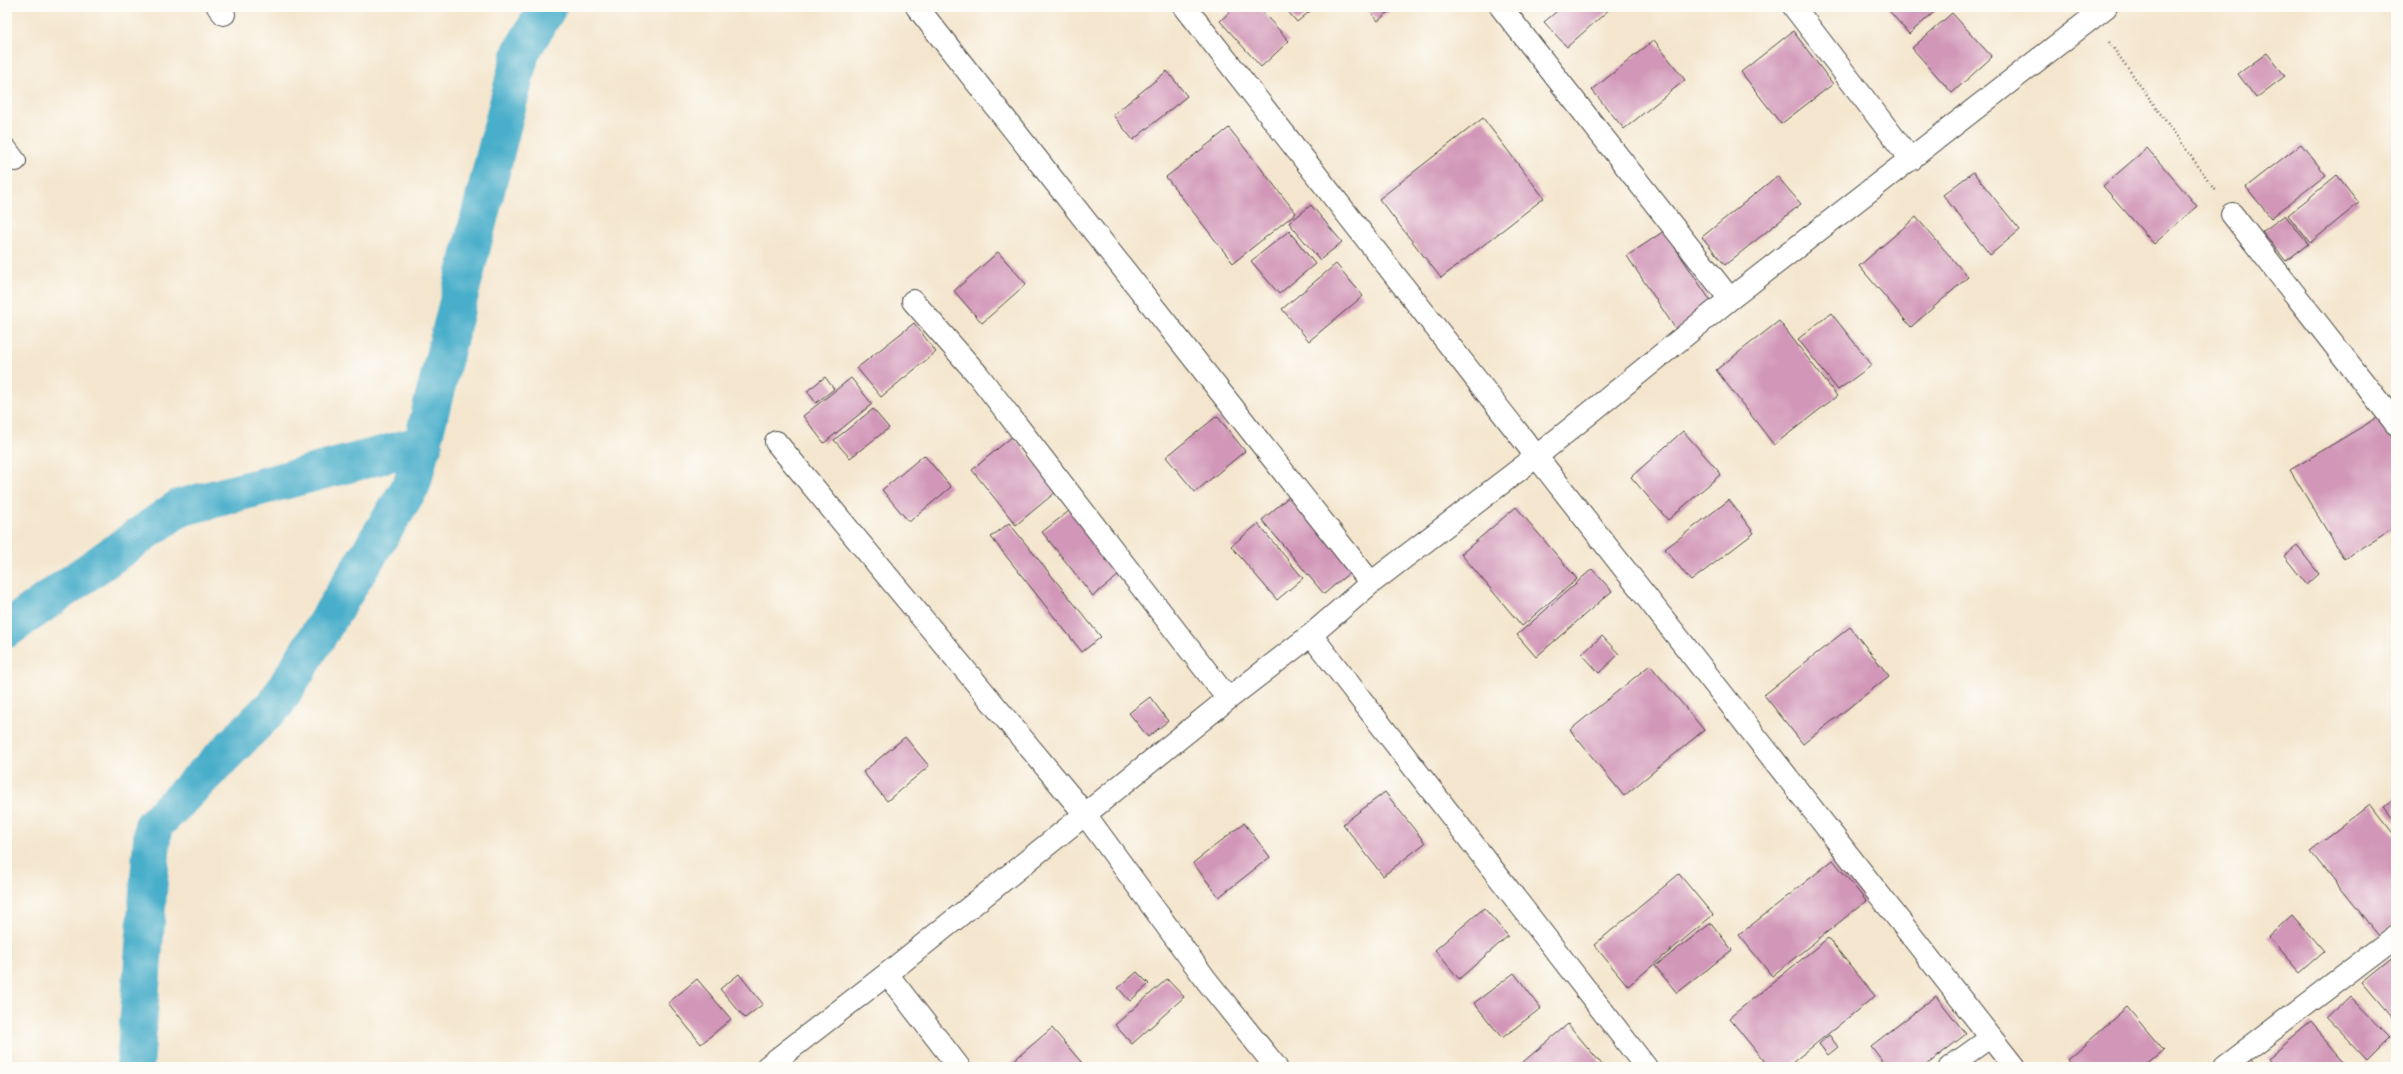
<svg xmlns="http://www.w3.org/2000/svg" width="2403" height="1074" font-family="'IM FELL Great Primer',serif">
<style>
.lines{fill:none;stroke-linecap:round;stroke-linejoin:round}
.canal{stroke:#4aaeca;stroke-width:38}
.building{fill:#d297b8}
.service-casing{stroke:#494743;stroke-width:22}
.minor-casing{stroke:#494743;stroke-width:24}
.path{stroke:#494743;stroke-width:2.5;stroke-dasharray:1 3;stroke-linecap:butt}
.service{stroke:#fff;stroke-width:20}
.minor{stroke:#fff;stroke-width:22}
</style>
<rect width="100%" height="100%" fill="#fdfcf7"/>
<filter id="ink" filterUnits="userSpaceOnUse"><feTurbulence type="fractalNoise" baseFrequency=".025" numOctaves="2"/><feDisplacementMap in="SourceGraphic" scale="8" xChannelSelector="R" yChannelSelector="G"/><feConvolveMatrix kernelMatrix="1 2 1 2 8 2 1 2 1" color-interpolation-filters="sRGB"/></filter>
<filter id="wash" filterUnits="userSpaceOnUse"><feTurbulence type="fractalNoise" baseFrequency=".012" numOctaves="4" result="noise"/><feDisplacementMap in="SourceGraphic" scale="16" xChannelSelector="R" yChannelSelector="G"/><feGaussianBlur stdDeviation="0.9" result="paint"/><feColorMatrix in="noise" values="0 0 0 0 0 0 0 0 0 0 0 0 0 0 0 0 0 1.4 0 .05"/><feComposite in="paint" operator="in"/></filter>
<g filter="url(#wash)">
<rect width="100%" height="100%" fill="#f4e6ce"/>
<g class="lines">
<path class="canal" d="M7 629 179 508 424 444
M135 1067 153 826 277 702 412 484 521 52 548 7"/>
</g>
<g id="blocks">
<path class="building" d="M1235 7H1258L1289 41 1261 67 1220 21Z
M1284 7H1315L1297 22Z
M1366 7H1394L1378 21Z
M1562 7H1612L1567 47 1544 22Z
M1886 7H1940L1909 34Z
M1952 13 1992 57 1952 93 1912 48Z
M1793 31 1833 84 1781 124 1741 72Z
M1654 40 1685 80 1624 129 1592 90Z
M2267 53 2285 76 2256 98 2238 74Z
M1167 71 1187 96 1133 140 1113 115Z
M1483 118 1544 198 1441 278 1379 199Z
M1229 128 1296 213 1233 263 1166 177Z
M2301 144 2326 175 2271 218 2246 187Z
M2147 148 2197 206 2154 244 2103 186Z
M1973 172 2020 230 1990 255 1943 195Z
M2337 175 2359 203 2310 243 2288 215Z
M1777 176 1801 204 1725 265 1702 237Z
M1311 205 1342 242 1320 260 1289 223Z
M2285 215 2308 244 2286 261 2262 232Z
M1916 217 1968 277 1911 327 1859 266Z
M1289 231 1315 264 1279 294 1251 261Z
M1664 231 1714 306 1677 331 1627 256Z
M998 252 1026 284 982 323 954 291Z
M1336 264 1363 296 1309 341 1282 309Z
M1831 313 1872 365 1838 390 1798 339Z
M1779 321 1837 396 1774 445 1716 370Z
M914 323 936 352 881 397 857 368Z
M825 377 834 389 816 403 807 391Z
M851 378 872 404 824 443 803 416Z
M873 409 889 428 850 458 834 440Z
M1217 416 1245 451 1195 492 1166 457Z
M2380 416 2396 443V527L2344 559 2290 470Z
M1683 431 1721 474 1668 520 1631 477Z
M1013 436 1057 491 1016 525 972 470Z
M924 455 951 487 909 522 882 490Z
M1291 495 1354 569 1324 594 1262 520Z
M1729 500 1754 533 1691 581 1665 549Z
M1516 507 1577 579 1522 626 1461 554Z
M1073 508 1124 571 1093 596 1042 532Z
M1009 523 1101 637 1082 652 991 537Z
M1258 524 1303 578 1277 600 1231 546Z
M2297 546 2319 574 2307 585 2284 556Z
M1592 569 1612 591 1536 657 1517 635Z
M1850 627 1889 676 1803 744 1764 695Z
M1602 636 1619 654 1599 673 1582 654Z
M1650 665 1704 730 1624 796 1570 730Z
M1150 697 1168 721 1148 737 1129 713Z
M905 737 929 766 887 801 863 772Z
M1385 792 1425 843 1383 876 1343 824Z
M2396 797V821L2384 806Z
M2370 804 2396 837V922L2378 936 2310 851Z
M1244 823 1270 857 1219 897 1193 863Z
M1833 860 1866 901 1772 976 1739 935Z
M1679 874 1713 915 1628 986 1594 945Z
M1484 908 1508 936 1459 979 1435 950Z
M2292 915 2324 952 2300 973 2268 937Z
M1711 923 1732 950 1677 993 1655 966Z
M1828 938 1875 996 1787 1067H1769L1729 1018Z
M2395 955 2396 956V1022L2362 982Z
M1137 972 1149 984 1130 1001 1118 988Z
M1514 973 1541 1008 1502 1038 1474 1003Z
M739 974 763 1004 745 1018 720 989Z
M697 979 731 1019 701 1044 668 1003Z
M1167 979 1184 997 1132 1044 1115 1025Z
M1936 996 1966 1034 1924 1067H1887L1871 1046Z
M2349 996 2390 1038 2367 1061 2326 1018Z
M2127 1007 2164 1051 2145 1067H2074L2067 1059Z
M2311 1023 2349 1067H2276L2268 1058Z
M1568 1024 1604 1067H1517Z
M1052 1028 1082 1063 1078 1067H1006Z
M1829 1035 1838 1047 1828 1055 1819 1044Z
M2251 1062 2256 1067H2245Z"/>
</g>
</g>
<g filter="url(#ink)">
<use href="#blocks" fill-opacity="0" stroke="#494743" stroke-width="1"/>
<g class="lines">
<defs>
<path id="service" d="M7 149 16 161
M1949 1067 1991 1037"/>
<path id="minor" d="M218 7 224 14
M917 7 1371 583
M1185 7 2014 1067
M1501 7 1730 299
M1794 7 1911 160
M2232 214 2396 424
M913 301 978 375 1228 699
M776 442 1084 813 1207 981 1276 1067
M1311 635 1646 1067
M887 974 959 1067
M767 1067 887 974 1228 699 1311 635 1371 583 1537 456 1730 299 2106 7
M2224 1067 2396 936"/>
</defs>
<use href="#service" class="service-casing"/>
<use href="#minor" class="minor-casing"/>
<path class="path" d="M2109 42 2216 191"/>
<use href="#service" class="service"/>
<use href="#minor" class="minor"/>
</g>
</g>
<rect width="2403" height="1074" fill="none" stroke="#fdfcf7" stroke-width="24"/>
</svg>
